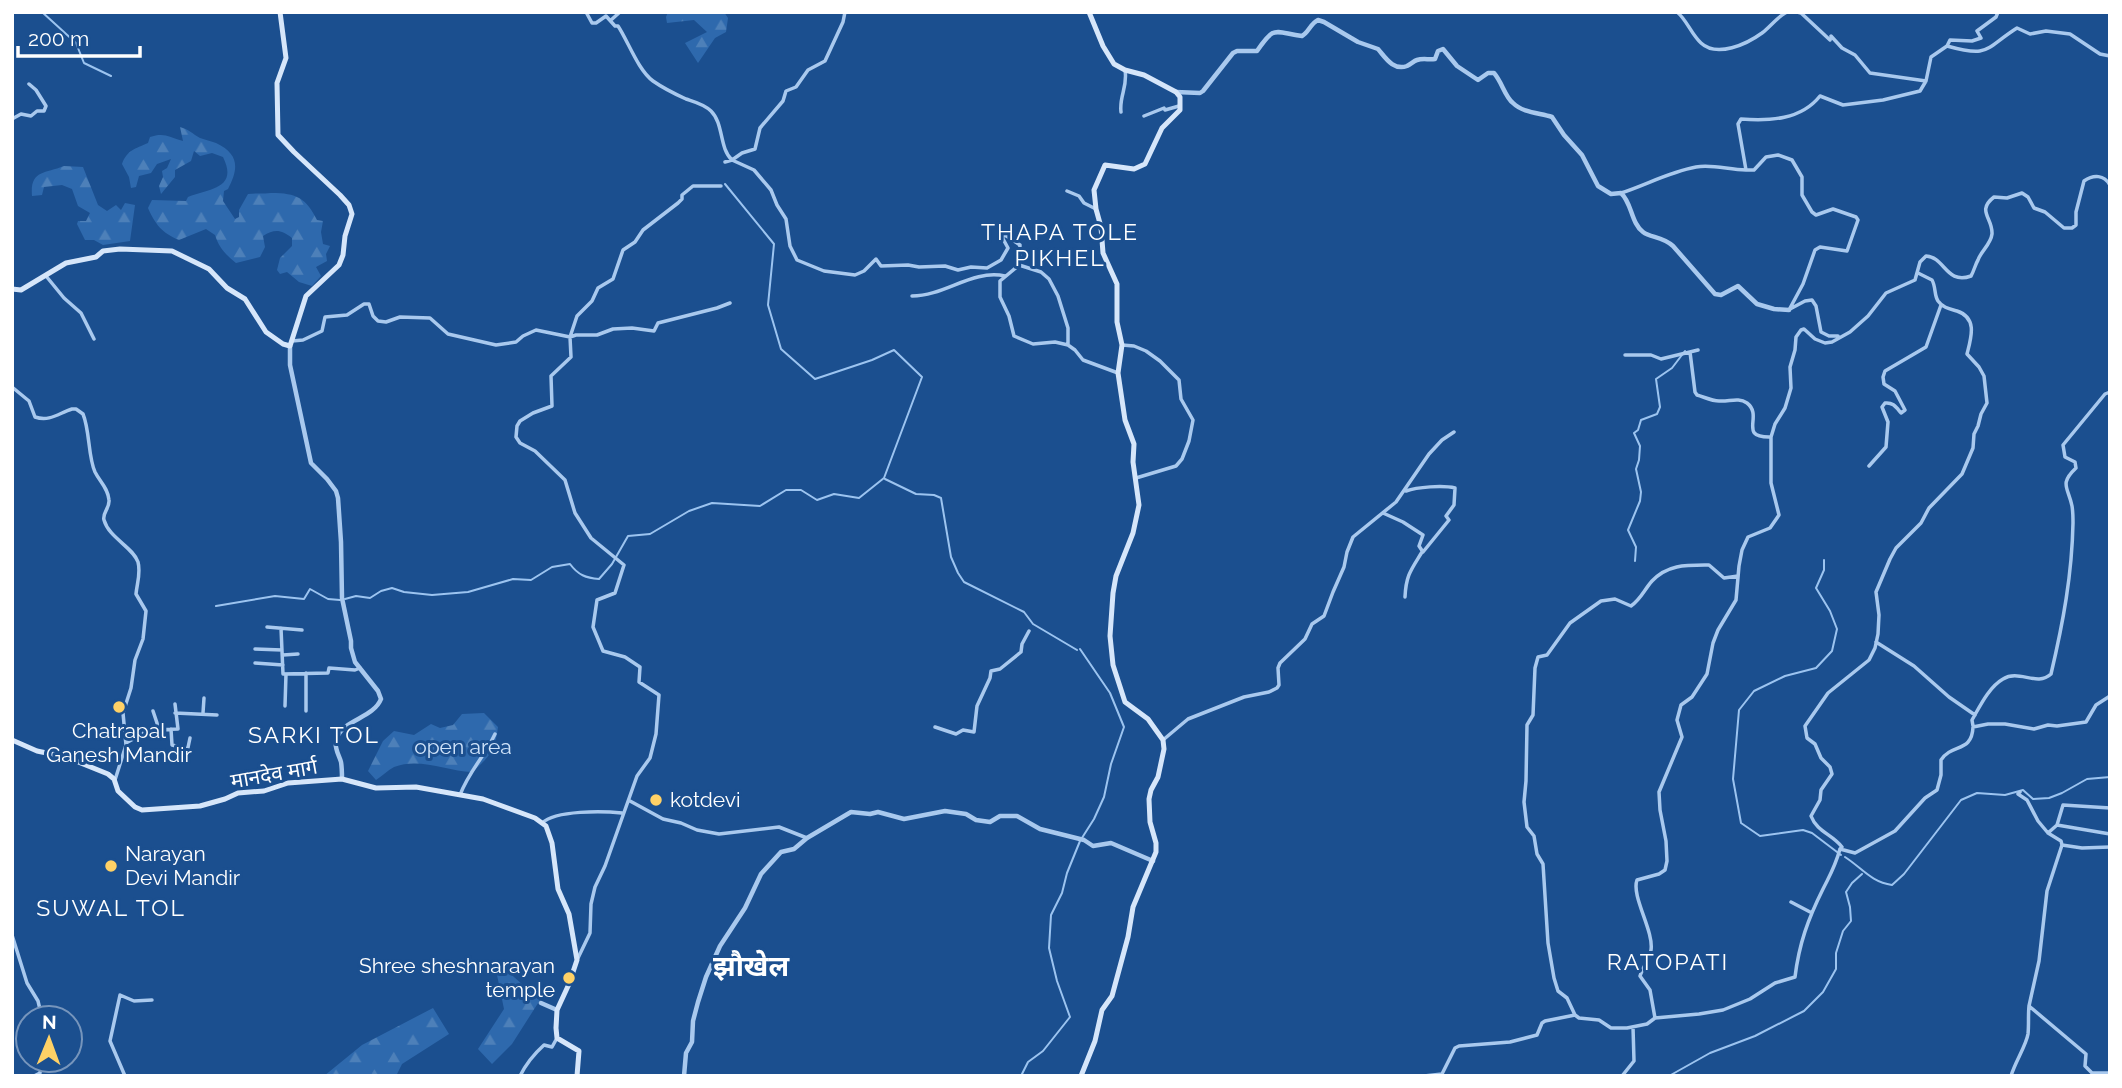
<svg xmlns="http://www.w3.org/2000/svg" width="2122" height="1088" font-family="Raleway,'Noto Sans Devanagari',sans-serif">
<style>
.forest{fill:url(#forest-firs)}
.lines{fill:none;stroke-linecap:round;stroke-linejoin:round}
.stream{stroke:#9cc4f0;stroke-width:2}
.minor{stroke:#a9c9ee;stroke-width:3.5}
.tertiary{stroke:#a9c9ee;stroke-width:4.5}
.secondary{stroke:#d6e6fa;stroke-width:5}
.poi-dot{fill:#ffd166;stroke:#1b4f8f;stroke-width:2.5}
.labels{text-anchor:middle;stroke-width:6;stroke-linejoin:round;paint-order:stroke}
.poi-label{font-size:21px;fill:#fff;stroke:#1b4f8f;text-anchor:start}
.park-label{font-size:21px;fill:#cfe3fa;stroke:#1b4f8f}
.street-label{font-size:21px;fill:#fff;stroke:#1b4f8f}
.neighbourhood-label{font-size:23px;letter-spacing:2px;fill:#fff;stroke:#1b4f8f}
.district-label{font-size:28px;font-weight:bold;fill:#fff;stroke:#1b4f8f}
</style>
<defs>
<pattern id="forest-firs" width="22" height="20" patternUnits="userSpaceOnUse" patternTransform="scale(1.75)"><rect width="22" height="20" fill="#2e69ad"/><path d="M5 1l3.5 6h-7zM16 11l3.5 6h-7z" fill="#4d80b9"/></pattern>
</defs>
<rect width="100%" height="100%" fill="#1b4f8f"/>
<path class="forest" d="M668 12H724L728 18 726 32 715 38 698 63 685 43 707 32 694 20 667 23 666 17Z
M180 127C188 129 193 134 200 138 205 140 211 141 216 143 239 154 239 168 228 189L224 191 223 201 235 219 239 217V210L248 194C257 193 263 194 271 193 297 193 306 198 317 220L323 221 321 232 323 244 330 246 326 254 327 261 316 267 321 276 312 286 299 282 287 272 280 274 277 270 280 258 292 246V238C281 229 274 229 263 236L265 247 260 257 236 263C226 255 219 248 215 235L206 229 179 240C162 233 155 224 148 208L152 200 186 201 188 197C208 189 239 189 223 157L212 153 200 156 194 151 191 161 175 170V177L161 194 159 186 163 177 162 171 167 168 171 159 157 164 151 173 139 176 136 187 131 188 129 177 122 164C127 150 135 149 148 143L150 137C164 132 169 137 183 141Z
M64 166 83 167 98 205 107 211 116 205 121 210 125 203 135 205 130 241 103 245 94 240H85L77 224 78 221H86L90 213 78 206 72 189 62 185 44 187 42 195 32 196C30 170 44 174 64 166Z
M484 713 498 727C495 750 490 757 472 772 447 771 419 757 394 767 388 770 382 776 376 780L368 771 383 741 394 731 414 735 431 724 440 728 453 725 462 714Z
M496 970H506L540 1000 512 1044 492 1064 478 1049 504 1009Z
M433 1008 449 1034 402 1064 396 1076H324L362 1045Z"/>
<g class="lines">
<path class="stream" d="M42 12 76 43 84 63 111 76
M885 479 916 494 934 495 941 498 951 557 958 573 964 582 1024 612 1033 624 1077 650
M1824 560V570L1816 588 1830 611 1837 629 1832 651 1816 668 1785 676 1754 691 1739 710 1733 779 1741 823 1760 836 1803 830 1812 833 1841 855
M1635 561 1636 547 1628 530 1640 501 1641 492 1636 469 1639 460 1640 446 1634 433 1638 430 1641 420 1657 414 1660 407 1656 379 1672 368 1685 351
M345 599 356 596 370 598 381 591 392 588 404 592 432 595 468 592 513 579 531 580 552 567 570 564C578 575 586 578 599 579L612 564 628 536 650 534 689 511 712 503 760 506 786 490H801L817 500 834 494 859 498 884 478 922 377 894 350 872 360 815 379 781 349 768 305 774 244 725 184
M216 606 275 596 304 599 310 589 328 599 340 600
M1845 857C1862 868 1871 882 1892 885L1904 874 1961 800 1977 793 2005 795 2023 790 2033 799 2049 798 2062 793 2087 779 2110 777
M1021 1076 1028 1062 1043 1051 1070 1017 1057 981 1049 948 1051 915 1062 893 1067 873 1080 841 1094 819 1104 797 1111 764 1124 727 1110 693 1080 649
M1669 1076 1710 1053 1755 1036 1804 1011 1823 992 1836 969V953L1843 931 1851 921 1850 907 1846 892 1852 883 1862 874"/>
<path class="minor" d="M586 12 592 23H596L606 16 615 26H618C628 41 638 70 653 81 663 88 675 94 686 99 695 102 704 104 711 111 724 124 719 148 732 160L742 153 755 149 760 128 783 101 786 91 796 87 808 70 825 61 843 22 845 12
M1677 12C1687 20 1691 34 1701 43 1717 58 1747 44 1762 33 1771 26 1777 17 1787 12
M1797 12 1801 13 1830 40
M611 20 620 12
M1831 36 1842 48 1855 55 1870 73 1926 81
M1947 46C1990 58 1984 49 2017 28L2030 34 2046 31 2070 34 2100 54 2110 56
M1121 112C1119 96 1128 87 1125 70
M1144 116 1164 108 1165 110 1179 106
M12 119 21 114 31 116 37 111H44L46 106 36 90 29 84
M725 162 732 160 754 170 771 190 777 205 786 219 790 246 797 260 824 271 855 275 864 271 876 259 881 266 908 265 919 267 945 266 958 270 971 267 987 268 1001 260 1008 248 1002 237 1005 235 1020 245 1019 265 1000 281V297L1009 316 1014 336 1033 344 1055 342 1068 345 1075 350 1083 360 1118 373
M1067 191 1079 196 1084 203 1096 209
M1621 193C1646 185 1669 172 1696 167 1713 164 1729 170 1746 170
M1019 265 1041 272 1049 279 1058 296 1068 328V344
M46 276 64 298 81 313 94 339
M912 296C945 296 972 269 1005 276
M1790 309 1805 301 1812 300 1816 306 1821 332 1829 336H1838
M1789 310 1803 284 1815 250 1820 247 1847 251 1858 220 1856 217 1833 209 1816 215 1812 212 1802 195V177L1792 160 1778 155 1766 157 1754 170H1746L1738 124 1741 119C1770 121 1801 120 1820 96L1843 105 1883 100 1920 91 1926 81 1931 57 1947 46 1950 40 1972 41 1981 38 1977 31 1996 17 1998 12
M292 341 303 340 322 331 325 317 347 315 364 304H369L373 316 378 321 386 322 400 317 430 318 448 334 496 345 516 342 523 336 536 330 570 337 576 335H597L613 329 632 328 654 331 658 323 717 308 730 303
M1122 345 1134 346 1146 351 1160 361 1179 380 1181 399 1193 420 1189 441 1182 459 1176 466 1136 478
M1690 352 1695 392 1697 395C1704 397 1712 401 1719 401 1729 402 1738 397 1747 403 1764 416 1737 438 1771 437
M1625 355H1651L1661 359 1698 350
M12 387 29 401 35 417C50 422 59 413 72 409H76L83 414C90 431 88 457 95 472 100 482 108 488 109 500 110 508 102 513 104 520 109 538 133 547 138 562 141 573 137 583 136 594L146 611 143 639 135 660 131 688 123 713 126 745 115 780
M1869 466 1886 447 1888 422 1882 407 1885 403C1893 402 1896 407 1901 413L1905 410 1895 391 1884 384 1883 377 1885 371 1926 347 1941 305
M1383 513 1403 522 1423 535 1419 546 1423 552 1449 520 1446 516 1454 505 1455 488C1443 485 1417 487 1406 491
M1405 597C1406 575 1411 570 1422 552
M267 627 302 630
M281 628 283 674 328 673 329 668 355 670 360 668
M1876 642 1914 666 1949 697 1975 715
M255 649 282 650
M283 655 298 654
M255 663 283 665
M285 706 286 674
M153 711 159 729
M306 711V673
M175 713 217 715
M203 713 204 698
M1973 726 1972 720C1980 706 1989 687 2003 679 2019 669 2037 687 2051 674 2063 623 2072 575 2073 523 2073 517 2073 512 2072 506 2068 487 2059 484 2076 468L2075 462 2065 457 2063 445 2105 394 2110 392
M935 727 956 734 963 730 974 732 977 706 990 678 991 671 1000 669 1021 652 1022 644 1029 631
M171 729 172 745 188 749
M1163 740 1188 719 1244 697 1269 692 1277 688 1279 685 1278 668 1280 663 1305 639 1312 624 1324 616 1333 592 1344 567 1347 552 1353 537 1396 502 1429 454 1442 440 1454 432
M126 743 149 730 178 729 175 704
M186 757 190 738
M2020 792 2018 794 2027 800 2038 821 2048 833
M460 795C469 771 485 756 495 734
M630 801 663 819 681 823 697 830 719 834 779 827 807 838
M2110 808 2063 805 2057 825 2110 834
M542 823C556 810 603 811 622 813
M2057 825 2048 833 2061 841 2062 845 2047 891 2039 961 2029 1006 2086 1054 2085 1066 2092 1073H2110
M2062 845 2082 848 2110 847
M1840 849 1842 847C1832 834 1817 832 1811 816L1820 800 1821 790 1832 774 1830 767 1821 758 1815 744 1807 738 1805 726 1828 693 1869 660 1875 648 1878 634 1879 615 1876 592 1890 559 1896 548 1921 523 1929 508 1962 474 1973 448 1974 434 1978 426 1981 414 1987 403 1984 376 1979 367 1967 354C1971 338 1978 318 1957 311 1950 309 1943 308 1938 301 1934 295 1936 287 1932 280L1918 273
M1791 902 1812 913
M12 935 27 983 38 1001 42 1018
M578 958 590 933 591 904 595 887 605 866 637 776 650 758 656 734 659 695 639 682 640 667 625 657 603 651 593 627 597 600 615 593 624 565 591 538 575 513 565 480 535 451 520 443 516 437 517 426 520 421 533 413 552 406 551 376 571 357 570 337 577 316 592 301 598 288 613 279 623 250 635 242 643 230 678 203 682 199V195L693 186H721
M1575 1015 1567 998 1558 991 1554 978 1548 943 1543 864 1537 854 1534 836 1527 827 1524 802 1526 781 1527 725 1533 715 1535 668 1538 657 1547 655 1570 623 1601 601 1615 599 1631 606C1641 599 1644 590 1652 581 1668 564 1687 565 1709 565L1724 578 1738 576
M1655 1018 1650 990 1640 976C1643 967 1650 958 1651 950 1654 931 1631 896 1637 880L1659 874 1665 870 1667 861 1666 841 1660 810 1659 792 1682 737 1677 720 1681 705 1692 697 1707 674 1713 643 1718 630 1736 600 1739 566 1742 550 1748 537 1770 528 1779 515 1771 483V437L1775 424 1785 408 1791 388 1790 367 1795 350 1796 337 1801 330 1804 329 1815 339 1825 343 1832 342 1850 332 1868 316 1886 293 1915 280 1920 262 1926 256C1945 257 1946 285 1971 276 1974 271 1975 265 1978 260 1981 251 1991 244 1992 234 1993 218 1976 211 1994 197L2007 198 2022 193 2028 197 2034 208 2045 212 2064 228H2072L2076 225V212L2084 181C2094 174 2104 175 2110 185
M34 1076 40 1073 42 1060
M125 1076 110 1041 120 995 134 1001 152 1000
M520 1076C526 1064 534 1054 544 1045L552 1047 557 1038
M1424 1076 1442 1074 1455 1048 1459 1046 1510 1042 1537 1035 1542 1023 1545 1021 1575 1015 1579 1018 1599 1020 1611 1028H1627L1647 1024 1655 1018 1699 1014 1723 1010 1750 999 1775 983 1795 977C1799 944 1808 919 1823 889 1831 873 1835 867 1840 849L1855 853 1895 831 1925 798 1937 790 1941 775V760C1952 743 1972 753 1973 727L1988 724H2005L2034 729 2048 725 2057 726 2086 722 2096 705 2110 696
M1622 1076 1634 1061 1633 1027
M2011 1076C2015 1062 2026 1046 2028 1034 2029 1025 2028 1015 2029 1006"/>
<path class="tertiary" d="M1176 92 1200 93 1203 91 1233 53 1237 51H1257C1275 25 1273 32 1302 36 1309 32 1310 24 1318 20L1324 22 1358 42 1378 49C1385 57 1393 71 1407 66 1411 64 1414 61 1417 60 1423 58 1429 60 1435 59L1438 51 1443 49 1457 66 1478 80 1488 73H1494C1502 82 1505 97 1513 103 1523 113 1540 113 1552 117L1564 135 1582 155 1598 186 1611 194 1621 193C1632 203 1631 223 1643 232 1651 238 1662 236 1673 246L1715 294 1721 295 1738 286 1757 304 1774 309 1789 310
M290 346V365L311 463 327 479 336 491 338 498 341 542 342 598 351 641V648L355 662 378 691 381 699C373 719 342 719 336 740 334 748 339 755 341 762 342 768 342 774 342 779
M541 1003 557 1010
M684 1076 686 1053 692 1042 693 1021 698 1002 706 977 720 946 745 908 761 874 781 852 794 849 807 838 851 812 870 814 878 812 904 819 945 811 966 814 976 820 990 822 1000 816H1017L1040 829 1084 840 1093 846 1111 843 1153 861"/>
<path class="secondary" d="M12 289 21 290 66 263 96 257 103 251 120 249 172 251 209 269 227 288 245 299 266 332 283 344 290 346 306 296 339 265 343 255 345 236 352 214 349 205 340 195 294 152 278 135 277 83 286 58 280 12
M12 740 37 751 66 757 108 774 114 779 118 791 135 807 142 810 200 806 225 799 238 793 264 791 288 783 342 779 376 788 416 787 483 799 535 818 546 826 552 843 558 889 569 914 577 960 569 984 557 1010 556 1028 557 1038 579 1051 577 1076
M1081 1076 1095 1041 1102 1010 1112 996 1128 937 1133 907 1156 852V843L1150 822 1149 799 1151 790 1158 777 1164 749 1163 740 1148 719 1125 702 1113 665 1110 636 1113 593 1116 576 1133 533 1139 505 1133 462 1134 444 1125 420 1118 373 1122 345 1117 322V284L1103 253 1101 227 1096 209 1094 190 1105 165 1134 169 1145 164 1162 128 1180 110V97L1176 92 1144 75 1125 70 1114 64 1103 46 1089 12"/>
</g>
<g class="poi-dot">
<circle cx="119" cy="707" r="7"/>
<circle cx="656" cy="800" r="7"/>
<circle cx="111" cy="866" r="7"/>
<circle cx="569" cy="978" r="7"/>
</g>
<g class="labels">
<g class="poi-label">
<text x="119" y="738" text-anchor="middle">Chatrapal<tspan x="119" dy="24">Ganesh Mandir</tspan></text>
<text x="670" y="807">kotdevi</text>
<text x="125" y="861">Narayan<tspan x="125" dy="24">Devi Mandir</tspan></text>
<text x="555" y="973" text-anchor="end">Shree sheshnarayan<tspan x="555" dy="24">temple</tspan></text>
</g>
<g class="park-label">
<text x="463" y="754">open area</text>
</g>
<g class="street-label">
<text transform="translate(274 774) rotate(-10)" y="7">मानदेव मार्ग</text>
</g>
<g class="neighbourhood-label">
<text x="1060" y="240">THAPA TOLE<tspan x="1060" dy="26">PIKHEL</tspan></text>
<text x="314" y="743">SARKI TOL</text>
<text x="111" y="916">SUWAL TOL</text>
<text x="1668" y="970">RATOPATI</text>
</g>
<g class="district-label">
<text x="751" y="976">झौखेल</text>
</g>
</g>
<rect width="2122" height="1088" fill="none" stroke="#ffffff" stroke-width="28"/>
<g transform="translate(49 1039) rotate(1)"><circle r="33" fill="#1b4f8f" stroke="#7695bc" stroke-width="2"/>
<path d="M0-5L12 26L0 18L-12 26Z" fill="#ffd166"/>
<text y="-10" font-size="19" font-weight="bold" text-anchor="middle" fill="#ffffff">N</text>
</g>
<path d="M18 46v10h122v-10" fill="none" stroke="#ffffff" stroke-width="3.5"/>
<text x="28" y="46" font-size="21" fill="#ffffff" stroke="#1b4f8f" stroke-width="5" paint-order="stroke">200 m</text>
</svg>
